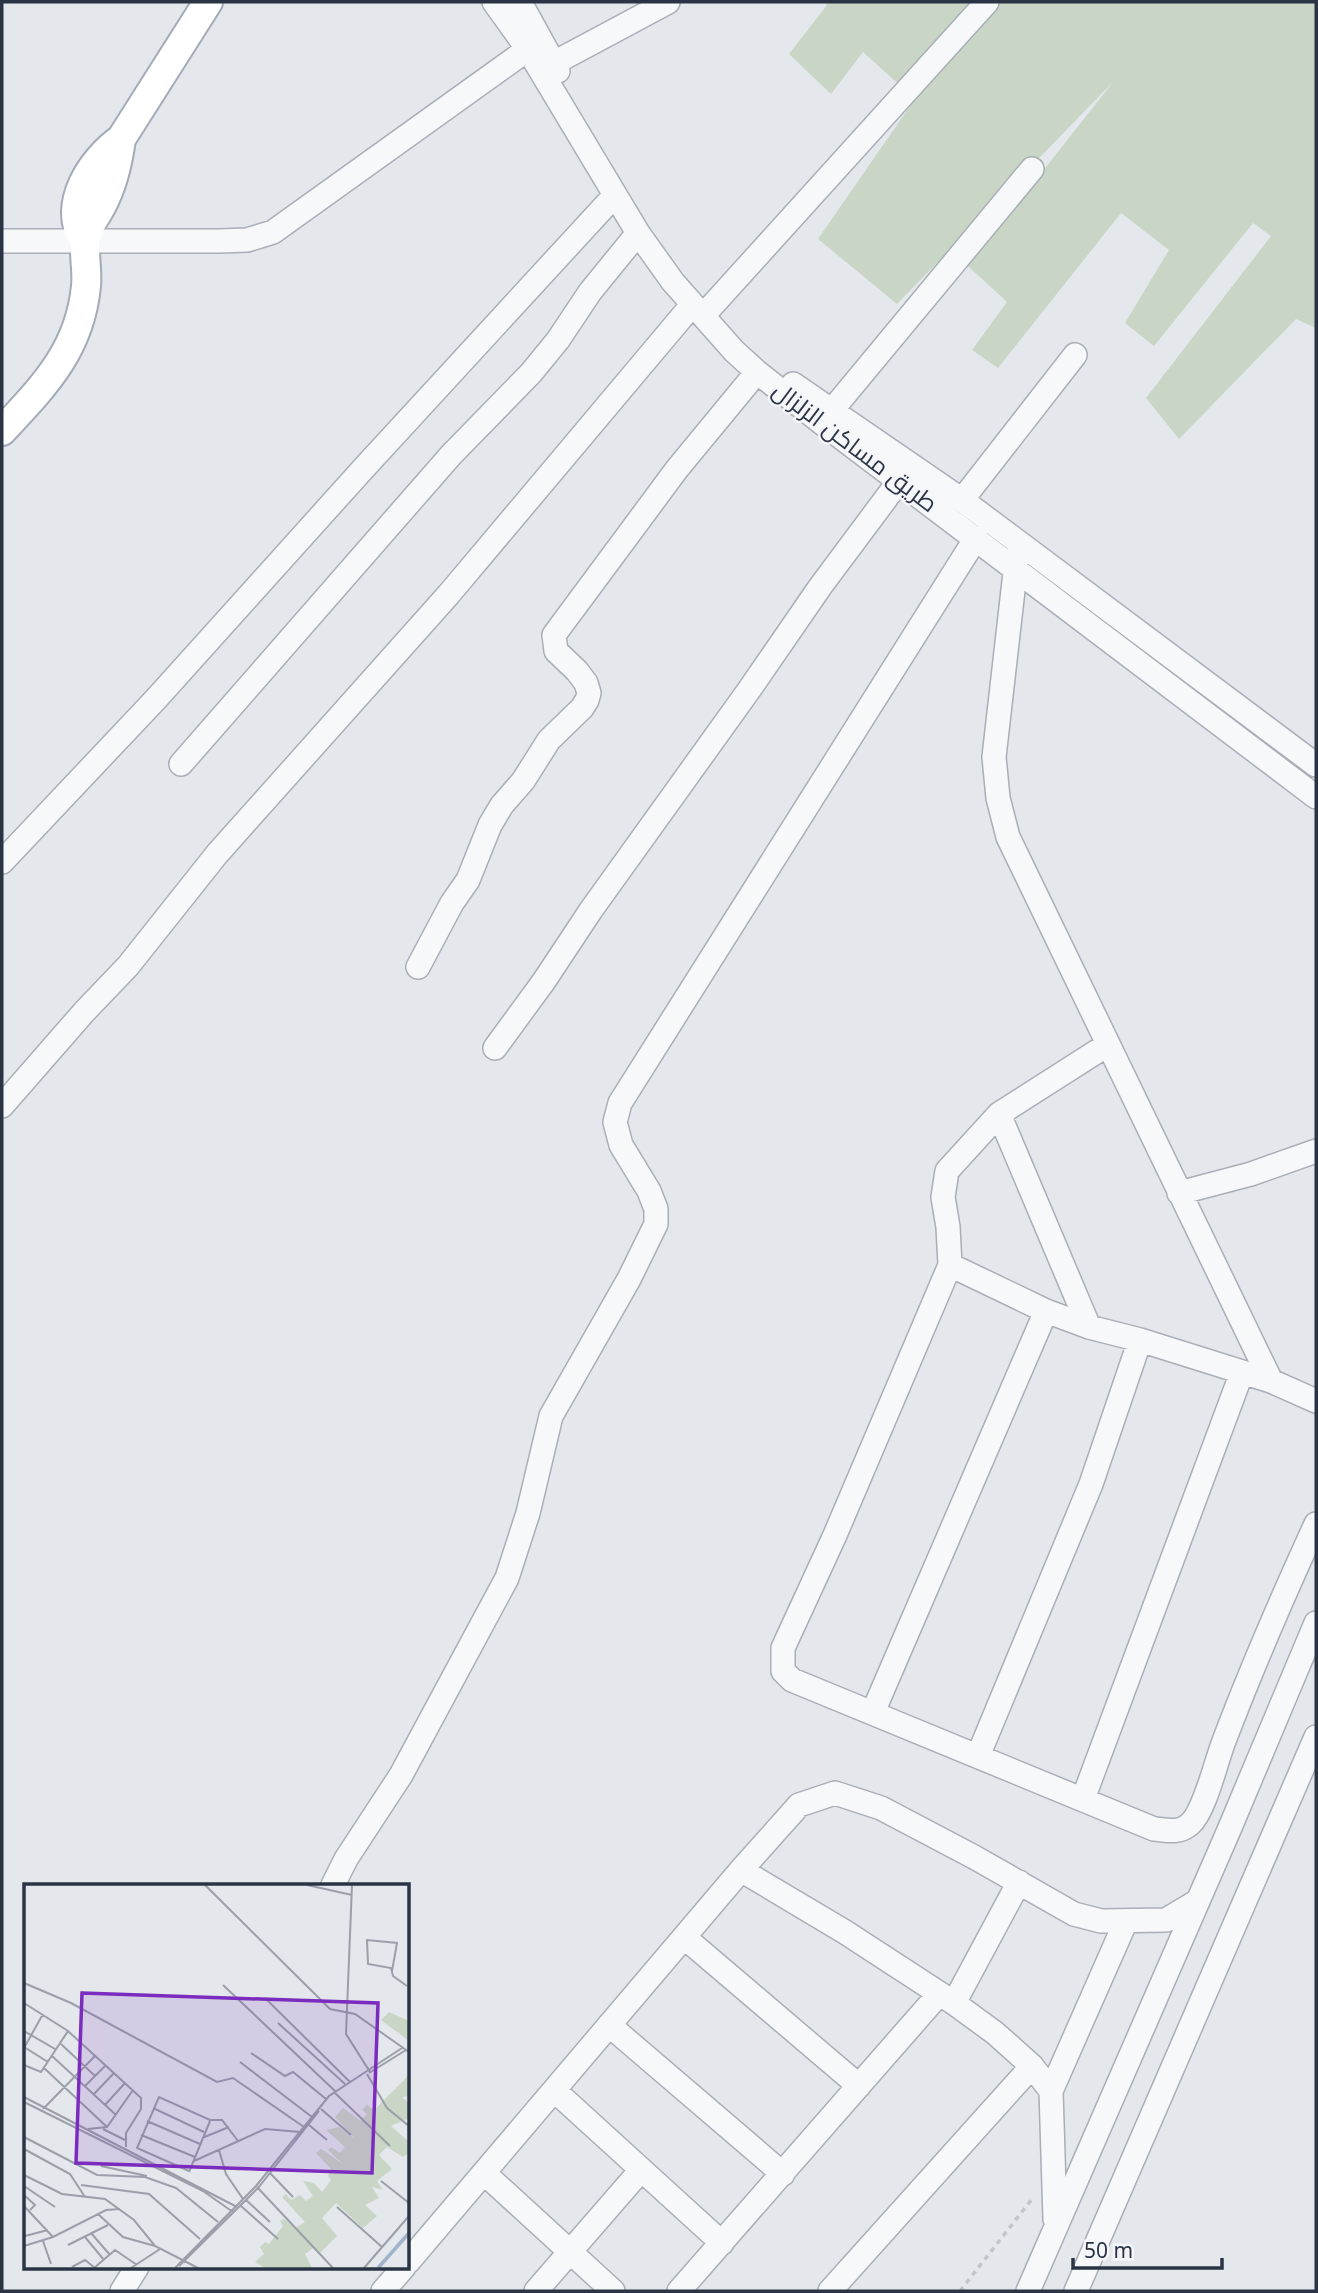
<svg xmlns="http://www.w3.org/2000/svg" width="1318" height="2293" font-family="'Noto Sans',Cairo,sans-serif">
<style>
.green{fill:#c9d6c5}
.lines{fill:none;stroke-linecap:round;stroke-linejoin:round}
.minor-casing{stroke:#a9aeb7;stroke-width:26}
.major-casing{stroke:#a3abb8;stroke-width:32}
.path{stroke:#c2c5cb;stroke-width:3.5;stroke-dasharray:5 5;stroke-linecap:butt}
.minor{stroke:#f7f8fa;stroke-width:23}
.major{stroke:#fff;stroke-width:28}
.labels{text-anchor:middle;stroke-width:5;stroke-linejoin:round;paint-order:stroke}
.street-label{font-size:24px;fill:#2b3445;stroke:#f4f6f9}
.inset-river{fill:none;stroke:#9fb4cc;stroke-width:3.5}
.inset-road{fill:none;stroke:#9a9fa9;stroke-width:2}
.view{fill:#7b2cbf;fill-opacity:0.15;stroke:#7b2cbf;stroke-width:3.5}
.inset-edge{fill:none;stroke:#2b3445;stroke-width:3.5}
</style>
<rect width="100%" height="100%" fill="#e4e7ec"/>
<path class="green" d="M825 2H1316V328L1296 319 1179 439 1146 398 1271 236 1253 223 1154 346 1125 323 1169 250 1121 213 998 368 972 350 1007 302 968 266 1113 82 897 304 818 239 915 99 863 52 831 94 789 54 827 5Z"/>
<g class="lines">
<defs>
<path id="minor" d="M494 2 527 48 638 233 673 282 734 351 757 372 822 423 1316 797
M520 2 558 71
M554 63 668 2
M2 241H220L247 240 273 232 538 42
M710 308 987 2
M793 384 962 500 1316 765
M833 409 1032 169
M962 500 1075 355
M1017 555 994 757 998 798 1008 837 1271 1381
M181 764 451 455 531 373 558 340 590 292 638 233
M2 862 156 699 363 469 615 195
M418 967 452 903 468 880 490 825 502 805 523 781 549 740 582 708 587 700 589 693 586 683 577 671 556 651 554 635 677 469 757 372
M1107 1045 999 1114 947 1171 943 1197 948 1227 950 1265 835 1535 783 1648V1671L792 1680 1154 1829C1167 1830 1179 1834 1190 1824 1205 1811 1216 1761 1224 1741 1252 1667 1283 1596 1316 1524
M495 1048 544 981 591 910 749 690 820 587 899 481
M2 1106 84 1012 128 966 217 854 449 594 692 305
M999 1114 1089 1327
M1179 1193 1251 1174 1316 1151
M950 1265 1046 1311 1089 1327 1140 1340 1271 1381 1316 1401
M873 1712 1046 1311
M978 1756 1091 1484 1140 1340
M1083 1799 1242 1372
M741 1870 845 1932 954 2003 995 2033 1032 2066 1051 2091 1055 2219
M333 1885 346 1859 401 1775 507 1578 528 1513 551 1416 629 1279 656 1224V1209L649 1191 621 1145 615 1122 620 1103 976 538
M684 1937 859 2086
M954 2003 1019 1882
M609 2025 783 2174
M554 2090 722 2243
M1051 2091 1126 1921
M484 2173 613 2291
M408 2262 741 1870 799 1805 835 1793 881 1808 974 1857 1074 1914 1101 1921 1166 1920 1198 1901
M122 2291 137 2267
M383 2291 404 2267
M536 2291 641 2170
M679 2291 939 1994
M830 2291 1032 2066
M1028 2291 1229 1830 1316 1623
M1076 2291 1316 1737"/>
<path id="major" d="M84 240C61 205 92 159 121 139L208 2
M2 431C44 386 80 350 86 286 88 269 82 250 87 233 90 223 97 215 102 205 113 184 118 162 121 139"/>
</defs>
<use href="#minor" class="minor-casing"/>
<use href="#major" class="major-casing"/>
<path class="path" d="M960 2291 1032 2199"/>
<use href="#minor" class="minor"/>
<use href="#major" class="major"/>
</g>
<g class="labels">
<g class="street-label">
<text transform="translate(855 447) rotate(37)" y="8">طريق مساكن الزلزال</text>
</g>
</g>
<g transform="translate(24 1884)">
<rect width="385" height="385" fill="#e4e7ec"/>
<path d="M365 128 385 137V157L357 136ZM385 191V212L378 213 385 219V234L367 242 385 258V269L379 273 363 263 355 271 368 285 353 297 359 306 348 303 355 314 341 321 353 332 339 344 312 319 298 334 313 352 296 369 289 364 281 370 288 384H241L231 378 240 370 236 363 241 358 245 360 259 342 256 337 260 335 271 344 281 338 258 313 262 310 267 316 276 311 282 317 289 312 279 297 290 299 298 308 307 296 304 292 307 285 292 269 297 265 319 280 304 266 307 263 316 269 321 263 302 246 315 243 332 256 311 233 319 224 337 237 343 230 338 226 343 221 350 226Z" fill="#c9d6c5"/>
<path class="inset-river" d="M354 384 385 349"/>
<path class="inset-road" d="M181 1 306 125 331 130 385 168M283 1 328 11M328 1 322 150 346 188M368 87 373 59 343 56 344 80 367 84 369 92 383 102M0 99 47 119 193 198 209 194 280 243M199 101 311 207M241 114 326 198M0 119 44 147 117 214V225L102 249V263M254 139 321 200M0 147 31 165M37 160 71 192M0 163 24 178M0 164 19 130M227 169 261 192 269 188 302 215M28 172 92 231M216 178 288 233M0 181 17 188 44 147M20 184 83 243M345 189 382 166M343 190 363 224 385 242M61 202 82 181M311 209 366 262M70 210 90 189M0 213 213 323M0 218 179 307 209 328M81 221 101 199M129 224 180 248M19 225 71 172M297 225 327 251M123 237 176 260M285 241 303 256M64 245 83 243 109 206M79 245 101 256M117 251 171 273M0 253 73 291 121 293 152 304 194 338M178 254 205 243M0 265 46 290 61 313M195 266 202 290 219 315M170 277 241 245 276 248M77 282 123 292M165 287 113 264 135 213 186 236H198L214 257M165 288 186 237M246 289 269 313M0 291 38 310 81 315 110 336 131 362 174 384M357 297 385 319M57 301 125 310 176 355M0 302 31 323M233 303 309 384M0 311 11 321 6 326M222 316 246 338M0 322 29 353M217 322 254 355M313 323 358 363M74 330 99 353 131 362M67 349 86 371M1 352 24 346M61 353 80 376M19 357 27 380M44 361 84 341M0 362 29 353 82 326 96 325M155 382 234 304 295 227M48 383 61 376 71 384M70 384 91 366 113 381M107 384 136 365M151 384 232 302 305 212 378 164M340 384 385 332"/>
<path class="view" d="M58 109 354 119 348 289 52 279Z"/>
<rect width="385" height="385" class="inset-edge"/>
</g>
<rect width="1318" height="2293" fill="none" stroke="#2b3445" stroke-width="7"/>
<path d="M1073 2258v10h149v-10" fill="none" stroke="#2b3445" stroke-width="3.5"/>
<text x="1084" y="2258" font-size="21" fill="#2b3445" stroke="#f4f6f9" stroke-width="5" paint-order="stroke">50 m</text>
</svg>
